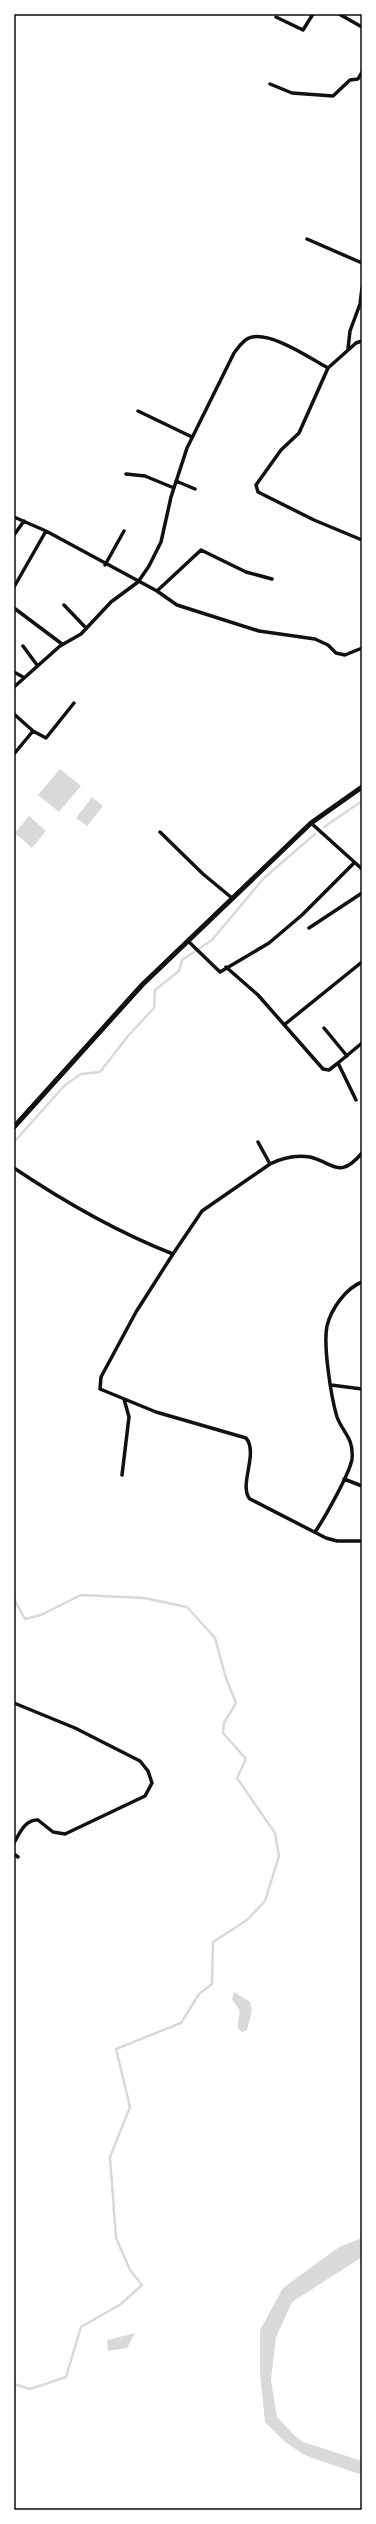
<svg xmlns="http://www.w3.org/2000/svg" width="376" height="2524" font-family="Jost,sans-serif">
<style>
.water{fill:#d9d9d9}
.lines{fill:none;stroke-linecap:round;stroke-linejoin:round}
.stream{stroke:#d9d9d9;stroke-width:2.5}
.minor{stroke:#111;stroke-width:3.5}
.secondary{stroke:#111;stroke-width:5}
.neatline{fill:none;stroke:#111;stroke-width:1.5}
</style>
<rect width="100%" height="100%" fill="#fff"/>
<path class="water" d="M60 769 81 786 59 812 38 795Z
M92 797 103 806 87 826 76 818Z
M29 816 46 831 32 848 15 833Z
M234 1992 250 2002 252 2011 247 2030 242 2032 238 2028C237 2013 245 2014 232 2000Z
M362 2238V2257L292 2302 276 2337 271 2380 277 2417 295 2436 303 2442 362 2461V2475L304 2455 284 2441 265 2422 260 2373V2330L283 2288 339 2247Z
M135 2333 127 2348 108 2351 107 2340Z"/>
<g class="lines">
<path class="stream" d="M324 827 362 801
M14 1142 65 1085 81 1074 100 1072 128 1036 154 1008 155 990 179 971 182 960 212 940 264 878 315 834
M14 1599 25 1619 41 1615 81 1595 144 1598 187 1607 215 1638 226 1678 236 1703 224 1723 223 1733 246 1759 237 1778 275 1833 279 1856 265 1901 247 1920 213 1942 212 1984 199 1994 181 2023 116 2049 130 2107 110 2157 116 2238 130 2270 142 2285 121 2304 81 2327 66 2377 30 2389 14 2384"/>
<path class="minor" d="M339 14 362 27
M276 17 303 30 313 14
M270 84 292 93 333 96 350 80 358 79 362 72
M307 239 362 263
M362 341 356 343 328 368 299 433 281 450 256 485 258 492 314 520 362 540
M348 349 350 331 360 304 362 288
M138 411 192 437
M126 474 145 476 174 488
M176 481 195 489
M14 517 46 531 157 591 177 605 259 631 315 639 328 645 336 653 345 655 362 648
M14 535 24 521
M105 565 124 531
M14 587 46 531
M157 591 201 550 246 572 272 579
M64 605 86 628
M14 608 62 644
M23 646 37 665
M14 672 23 677
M14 687 60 646 81 634 111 602 138 582 149 566 161 542 171 497 187 448 234 353C238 348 243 340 249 338 269 330 310 358 328 368
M14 714 33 731 46 738 74 703
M14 754 33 731
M311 823 362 869
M160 832 203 874 232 898
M309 928 362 893
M188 941 220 972 269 943 302 915 354 863
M226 967 258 995 323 1069 329 1070 338 1063
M284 1025 362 962
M324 1028 347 1056
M356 1100 338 1063 362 1043
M258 1142 270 1164
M14 1168C63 1201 117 1232 173 1254L136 1312 101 1377 100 1389 156 1412 246 1438C259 1453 238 1486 250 1499L326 1538 337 1541H362
M173 1254 202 1211 270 1164C282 1158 297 1155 310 1157 334 1163 339 1180 362 1153
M331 1385 362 1389
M122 1475 129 1417 124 1399
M344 1479 362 1486
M315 1532C324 1519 350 1473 352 1459 354 1438 343 1433 337 1417 331 1397 323 1345 327 1326 331 1309 346 1288 362 1282
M14 1703 75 1728 140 1761 148 1771 152 1783 145 1796 65 1834 53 1832 38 1820C25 1819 19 1834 14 1843
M14 1854 18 1857"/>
<path class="secondary" d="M14 1127 142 985 311 823 362 787"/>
</g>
<rect width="376" height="2524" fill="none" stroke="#ffffff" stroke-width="30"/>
<rect x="15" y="15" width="346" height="2494" class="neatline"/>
</svg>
